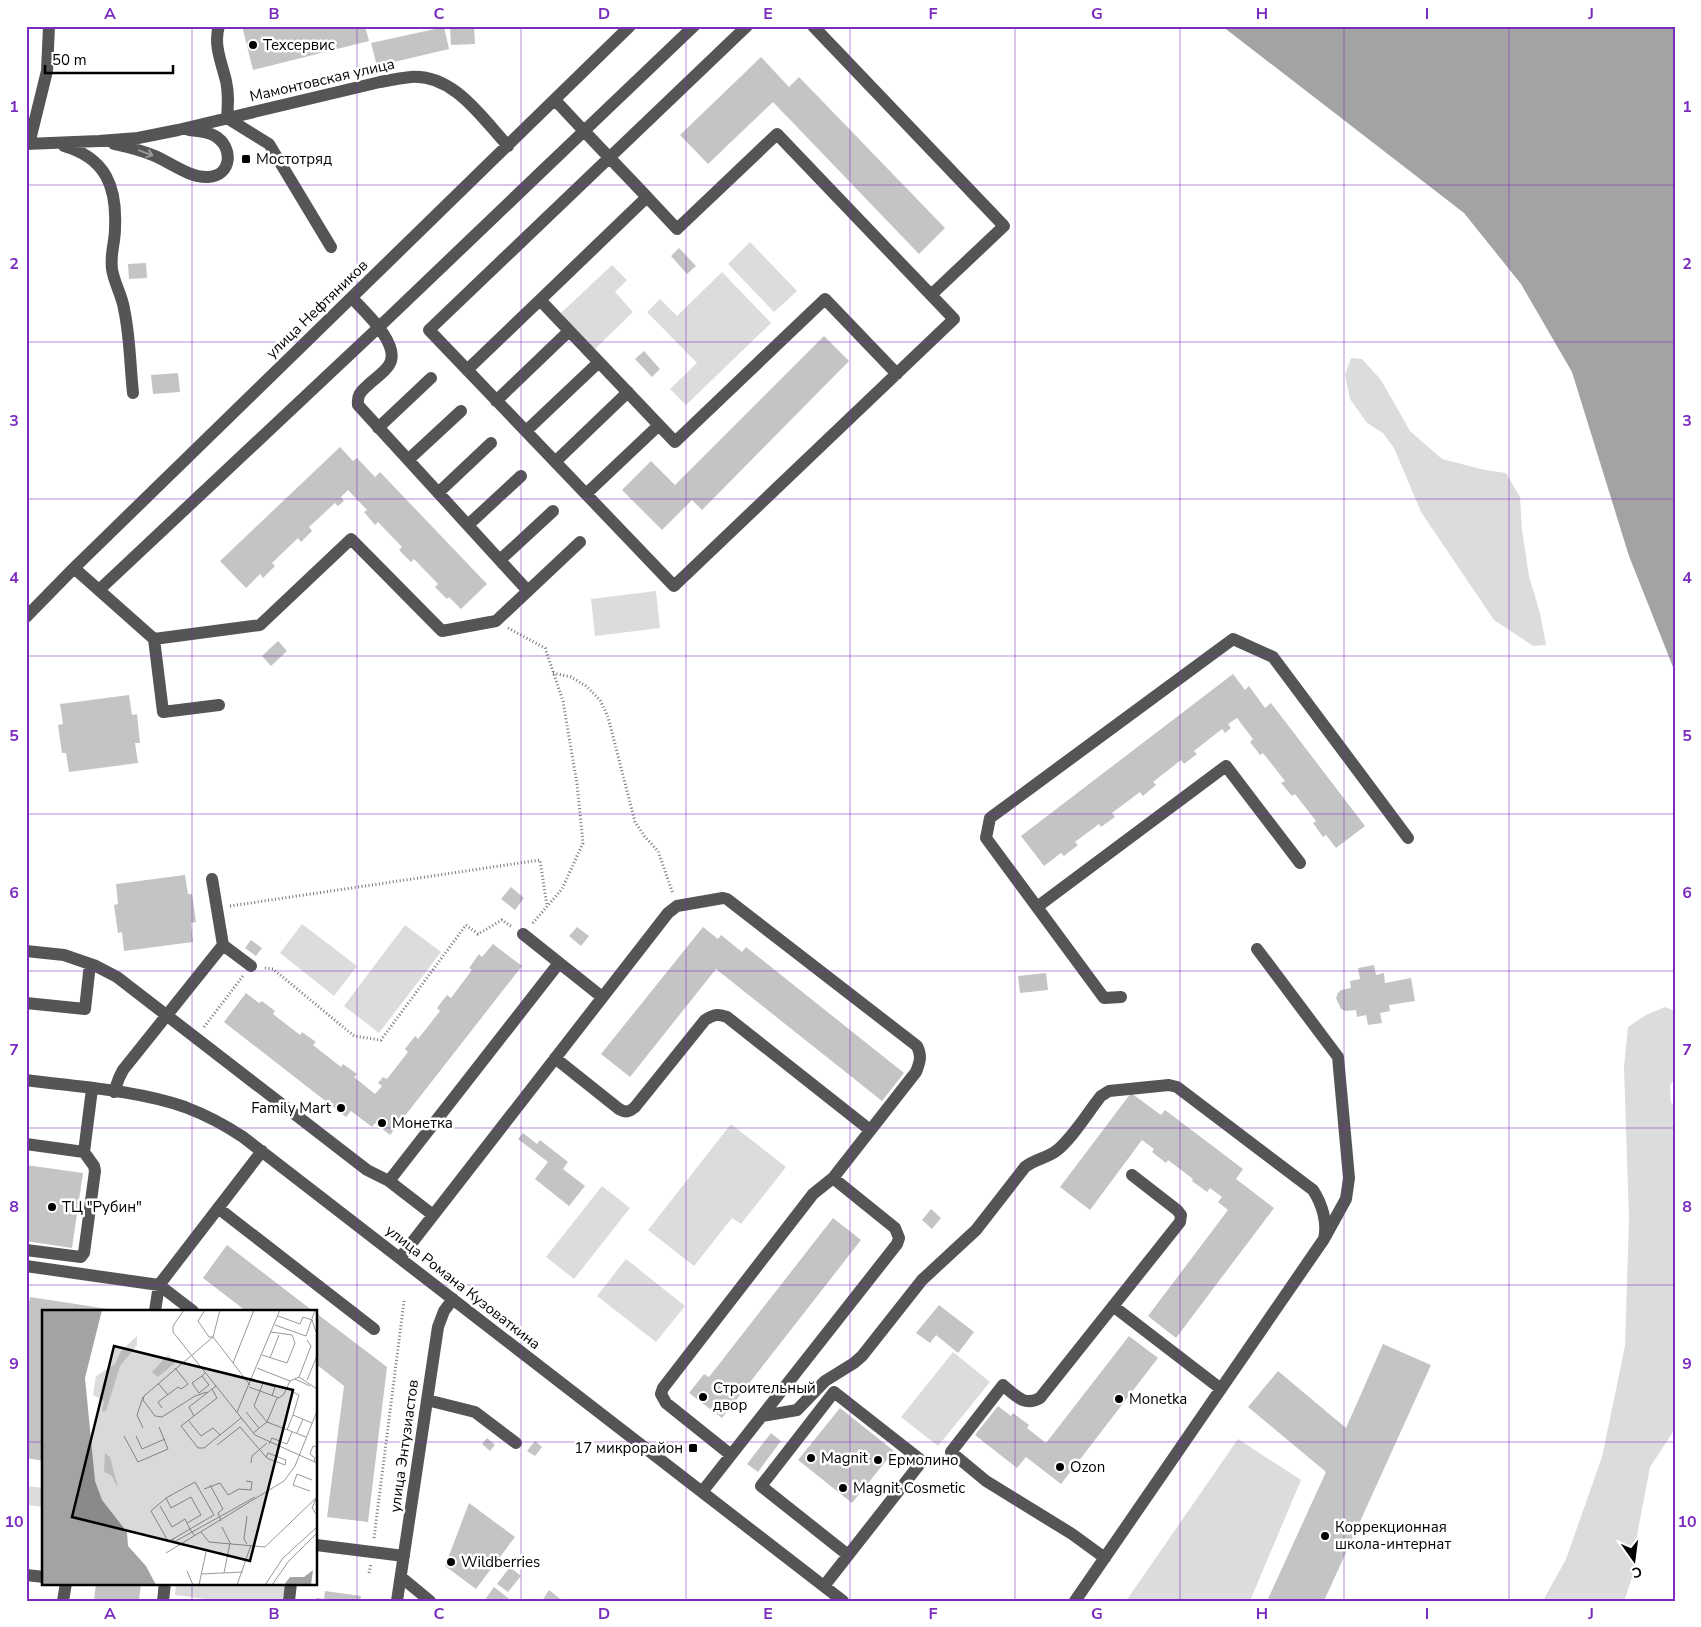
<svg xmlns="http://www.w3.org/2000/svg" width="1701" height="1627" font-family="'Nunito Sans',sans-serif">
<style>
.green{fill:#dcdcdc}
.water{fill:#a3a3a3}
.building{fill:#c4c4c4}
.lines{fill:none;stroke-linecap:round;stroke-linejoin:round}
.path{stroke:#777;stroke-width:3;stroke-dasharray:1 2.5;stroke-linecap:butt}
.minor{stroke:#555;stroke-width:12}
.oneway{stroke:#999}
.grid{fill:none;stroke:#7b2cbf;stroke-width:1;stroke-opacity:0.55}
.poi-dot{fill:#000;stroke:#fff;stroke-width:2}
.labels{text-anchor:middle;stroke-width:5;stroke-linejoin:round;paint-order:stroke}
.poi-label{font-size:15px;fill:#000;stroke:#fff;text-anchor:start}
.street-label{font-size:15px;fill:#000;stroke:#fff}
.inset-road{fill:none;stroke:#999;stroke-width:1}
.view{fill:#000;fill-opacity:0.15;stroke:#000;stroke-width:2.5}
.inset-edge{fill:none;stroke:#000;stroke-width:2.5}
.neatline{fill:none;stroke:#7b2cbf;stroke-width:2}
.grid-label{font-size:16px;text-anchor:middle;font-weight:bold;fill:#7b2cbf}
</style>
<rect width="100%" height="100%" fill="#fff"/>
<path class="green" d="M750 242 797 291 774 312 728 264Z
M612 265 627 280 615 292 633 312 595 349 561 313Z
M722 272 771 323 686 405 670 389 697 363 647 312 660 299 677 316Z
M1351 358 1362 359 1381 380 1410 431 1442 459 1485 470 1506 473 1520 497 1522 530 1529 576 1540 613 1546 645 1533 646 1494 620 1421 512 1394 448 1383 433 1367 423 1350 399 1345 375Z
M656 591 660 628 595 636 591 599Z
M302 924 357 966 334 996 280 953Z
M405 925 441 952 379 1033 344 1006Z
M1665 1007 1675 1011V1078L1670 1086 1671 1103 1675 1104V1429L1650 1467 1638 1530 1634 1572 1624 1601H1543L1566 1559 1602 1457 1625 1346 1629 1219 1624 1067 1628 1027 1646 1015Z
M731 1124 786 1167 741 1224 732 1218 694 1266 648 1230Z
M602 1186 630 1208 574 1279 546 1257Z
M626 1259 685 1306 656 1342 597 1296Z
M953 1352 990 1382 938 1446 901 1417Z
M1238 1439 1301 1480 1250 1601H1126Z
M26 1486 44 1488V1507L26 1505Z
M176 1583H285L283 1601H220L175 1595Z"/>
<path class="water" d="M1222 26H1675V672L1629 556 1572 372 1521 284 1464 213Z"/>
<path class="building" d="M242 26H365L369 41 253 70Z
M450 26H474L475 44 451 45Z
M444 27 449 49 377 66 371 43Z
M761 57 789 87 799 77 945 228 919 254 773 102 708 164 680 135Z
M679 248 696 266 687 274 671 256Z
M146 263 147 278 129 279 128 264Z
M824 336 849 361 702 510 692 500 662 530 622 490 651 461 675 485Z
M644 351 660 369 652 377 635 359Z
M178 373 180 392 153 394 151 375Z
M340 447 353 461 357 458 375 477 380 472 487 584 461 609 449 597 447 599 435 587 438 584 414 559 411 562 399 550 402 547 378 522 375 525 364 512 367 510 348 490 341 497 344 501 338 506 335 503 309 527 312 531 301 542 298 538 272 563 275 566 263 578 260 574 246 588 220 561Z
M278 641 287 651 271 666 262 656Z
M1233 674 1245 690 1249 686 1265 708 1271 703 1365 826 1336 848 1326 835 1323 837 1313 823 1316 821 1295 794 1292 796 1281 783 1285 781 1263 753 1260 755 1250 742 1253 739 1237 718 1228 724 1231 728 1225 733 1222 729 1194 751 1197 754 1184 764 1181 760 1153 782 1156 785 1143 796 1140 792 1112 813 1115 817 1101 827 1099 824 1075 842 1078 845 1064 856 1061 853 1044 866 1021 836Z
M129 695 132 715 137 714 140 743H135L138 763 69 772 66 753H62L58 725 63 724 60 704Z
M185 875 188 894H192L196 922 191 923 193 942 124 951 122 932 118 933 114 905 118 904 116 884Z
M511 887 524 898 515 910 501 899Z
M577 927 589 936 581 946 569 936Z
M703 927 718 939 721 935 742 952 746 947 904 1073 882 1101 716 969 630 1077 601 1054Z
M251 940 262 948 256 956 245 948Z
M493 944 522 966 390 1135 375 1123 372 1127 351 1111 346 1117 224 1022 246 993 259 1003 262 1001 275 1011 273 1014 300 1035 302 1032 316 1042 313 1045 341 1067 343 1064 357 1074 354 1077 375 1094 382 1086 378 1083 383 1077 387 1079 408 1052 405 1049 415 1036 418 1039 440 1011 437 1008 447 995 451 998 472 970 469 968 479 954 482 957Z
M1374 965 1376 975 1384 973 1385 983 1411 978 1415 1001 1389 1005 1390 1011 1380 1013 1382 1023 1368 1025 1366 1015 1357 1017 1356 1010 1346 1011 1341 1009 1336 998 1338 993 1341 990 1351 988 1350 981 1360 979 1358 968Z
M1046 973 1048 990 1020 993 1018 976Z
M1131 1093 1161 1115 1165 1110 1243 1169 1236 1179 1274 1208 1176 1338 1148 1316 1228 1210 1218 1202 1222 1197 1210 1188 1207 1192 1192 1181 1193 1179 1168 1160 1166 1163 1152 1152 1154 1149 1142 1140 1090 1210 1060 1187Z
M523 1133 537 1144 540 1140 568 1162 563 1169 585 1186 569 1206 535 1179 548 1162 518 1139Z
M26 1165 83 1173 72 1248 26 1241Z
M931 1209 941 1218 932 1229 922 1220Z
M833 1218 861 1240 722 1418 689 1393 704 1374 709 1377Z
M227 1245 313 1311H246L203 1278Z
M30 1297 115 1310 44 1311V1461L26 1458V1309H28Z
M939 1305 974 1332 958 1353 936 1335 930 1343 916 1333Z
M316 1313 387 1367 368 1522 327 1517 344 1386 316 1364Z
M1129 1336 1158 1358 1061 1484 1026 1457 1017 1468 975 1435 998 1406 1011 1416 1013 1413 1029 1425 1027 1428 1046 1443Z
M1383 1344 1431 1365 1324 1601H1267L1326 1472 1248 1407 1278 1371 1346 1428Z
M840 1408 894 1451 852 1503 798 1460Z
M771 1433 781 1441 758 1472 747 1464Z
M487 1438 495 1445 490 1451 482 1444Z
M535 1441 542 1447 535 1456 527 1451Z
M469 1503 515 1537 476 1589 445 1566Z
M510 1567 521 1576 508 1592 497 1584Z
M96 1583H141L139 1601H94Z
M494 1587 512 1601H498L495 1599 494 1601H484Z
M549 1590 563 1601H542Z
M325 1591 361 1596 360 1601H316V1598L324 1599Z"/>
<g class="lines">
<path class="path" d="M508 628 545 648 563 701 577 784 583 843 562 889 532 924
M553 673 571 677 586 686 600 700 608 717 635 822 645 837 658 851 673 894
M230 906 540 860 547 906
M265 968 273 969 354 1036 381 1040 466 925 478 934 502 920 512 927
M204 1027 243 976
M374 1538 404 1301
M369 1573 371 1564"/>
<path class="minor" d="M219 26C213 44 222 64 226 81 229 94 228 105 227 118L269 144 331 247
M694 26 584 131 647 197 540 300 675 442 825 299 897 374
M747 26 429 330 674 586 954 319 931 295 1004 226 813 26
M26 144 99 141 138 138 178 130 380 82C390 80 400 78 411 77 454 74 482 118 508 146
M29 144 47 71 49 26
M114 144C128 147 141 150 155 156 171 163 190 178 208 177 232 176 234 147 215 136 207 131 198 131 189 130
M64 146C106 158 117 187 115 228 115 244 110 252 112 269 114 283 122 295 124 309 130 336 130 365 133 393
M647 197 677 229 777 134 931 295
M352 298C364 311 402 345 389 365 384 373 374 379 367 386 360 392 357 396 358 405L528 591
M467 370 540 300
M496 401 569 331
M378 428 431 378
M526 431 599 362
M408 460 461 411
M555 462 628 392
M438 493 491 443
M586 494 659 425
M468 525 521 476
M500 560 553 511
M74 568 154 639
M99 590 379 327 584 131 555 100
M26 617 74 568 630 26
M219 705 163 712 154 639 260 625 351 539 442 631 496 621 580 542
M1037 907 1226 766 1300 863
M523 934 602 997
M223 945 251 966
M1257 949 1338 1057 1349 1178 1346 1199 1325 1237
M26 951 64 955 96 966 117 977 367 1170 389 1181 559 963
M1121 997 1104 998 986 838 990 818 1233 639 1273 657 1408 838
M26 1003 85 1009 90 964
M555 1058 619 1109C626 1113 629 1112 635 1107L705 1020C713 1015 718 1013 727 1017L870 1130
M26 1080C78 1087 136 1090 185 1107 206 1115 225 1125 243 1137L843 1601
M114 1092 119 1078 123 1070 223 945 212 879
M26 1144 84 1152 92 1089
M389 1181 433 1215
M218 1208 374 1329
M26 1250 81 1257 84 1253 95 1171 94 1166 84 1152
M400 1258 668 913 677 906 723 898 727 899 917 1046C922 1056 920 1062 916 1072L833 1178 813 1194 663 1388 661 1394 666 1403 731 1455
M26 1266 159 1285 155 1311
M1113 1306 1221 1389
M193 1311 159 1285 262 1151
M427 1400 475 1412 516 1443
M762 1416 797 1410 825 1381 854 1363 862 1356 922 1280 976 1230 1025 1167C1035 1159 1047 1158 1056 1151 1072 1139 1088 1112 1101 1096L1109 1091 1169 1085 1177 1087 1313 1190C1322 1204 1328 1223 1324 1239L1075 1601
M702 1492 897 1244 899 1238 895 1228 833 1178
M316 1545 404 1556
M1105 1558 1072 1534 986 1481 951 1452 1003 1385C1015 1395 1024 1407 1040 1398L1180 1222 1181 1215 1177 1210 1132 1175
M26 1575 44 1577
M401 1577 430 1601
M824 1586 922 1461 834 1392 761 1486 848 1555
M63 1601 66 1583
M163 1601 165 1583
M289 1601 291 1583
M397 1601 438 1327 444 1311 453 1299"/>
</g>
<defs><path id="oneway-shaft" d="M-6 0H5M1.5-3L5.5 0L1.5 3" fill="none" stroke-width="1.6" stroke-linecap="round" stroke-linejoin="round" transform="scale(1.25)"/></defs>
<use class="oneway" href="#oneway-shaft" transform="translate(146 153) rotate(20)"/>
<path class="grid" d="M192 26V1311M357 26V1601M521 26V1601M686 26V1601M850 26V1601M1015 26V1601M1180 26V1601M1344 26V1601M1509 26V1601M26 185H1675M26 342H1675M26 499H1675M26 656H1675M26 814H1675M26 971H1675M26 1128H1675M26 1285H1675M26 1442H44M316 1442H1675M192 1583V1601"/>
<g class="poi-dot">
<circle cx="253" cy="45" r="5"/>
<rect x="241" y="154" width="10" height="10" rx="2.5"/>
<circle cx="341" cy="1108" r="5"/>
<circle cx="382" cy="1123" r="5"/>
<circle cx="52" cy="1207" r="5"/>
<circle cx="703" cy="1397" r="5"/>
<circle cx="1119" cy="1399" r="5"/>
<rect x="688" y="1443" width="10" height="10" rx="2.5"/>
<circle cx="811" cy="1458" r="5"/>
<circle cx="878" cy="1460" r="5"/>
<circle cx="1060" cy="1467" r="5"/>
<circle cx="843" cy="1488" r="5"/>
<circle cx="1325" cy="1536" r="5"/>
<circle cx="451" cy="1562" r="5"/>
</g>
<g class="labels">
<g class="poi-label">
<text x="263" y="50">Техсервис</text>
<text x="256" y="164">Мостотряд</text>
<text x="331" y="1113" text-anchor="end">Family Mart</text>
<text x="392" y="1128">Монетка</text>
<text x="62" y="1212">ТЦ "Рубин"</text>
<text x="713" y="1393">Строительный<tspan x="713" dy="17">двор</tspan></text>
<text x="1129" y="1404">Monetka</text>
<text x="683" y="1453" text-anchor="end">17 микрорайон</text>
<text x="821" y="1463">Magnit</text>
<text x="888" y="1465">Ермолино</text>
<text x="1070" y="1472">Ozon</text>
<text x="853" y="1493">Magnit Cosmetic</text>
<text x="1335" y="1532">Коррекционная<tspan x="1335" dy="17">школа-интернат</tspan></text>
<text x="461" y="1567">Wildberries</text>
</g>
<g class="street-label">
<text transform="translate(322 80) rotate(-13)" y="5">Мамонтовская улица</text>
<text transform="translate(317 309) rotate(-44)" y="5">улица Нефтяников</text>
<text transform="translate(463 1287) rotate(38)" y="5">улица Романа Кузоваткина</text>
<text transform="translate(404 1446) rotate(-82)" y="5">улица Энтузиастов</text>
</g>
</g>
<g transform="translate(42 1310)">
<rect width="275" height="275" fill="#fff"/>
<path d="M95 26V35L78 56 64 101 60 102 62 91 51 85 54 66 73 54 79 41ZM126 45 134 52 116 67 110 62ZM63 143 68 147 76 178 69 165 62 162Z" fill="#dcdcdc"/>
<path d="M0 0H60L43 68 53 171 60 190 85 222 86 236 104 256 114 275H0ZM271 260 269 275H242L248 267H262Z" fill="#a3a3a3"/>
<path class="inset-road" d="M142 0 131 16V22L213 125 275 153M163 0 156 11 167 27H171L102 86 101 90 113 106 120 107 153 86 165 82M178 0 171 27 208 75M236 6 258 14 261 7 270 10 274 22M233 15 264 26 273 0M220 45 245 53 253 33 250 25 229 22M228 48 237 25M191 53 212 0M215 58 248 71 257 67 275 79M160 66 167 75 157 83 150 73 160 66 163 63M257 67 269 36 265 30M253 69 268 76M265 70 275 46M116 73 126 85M207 77 237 88 242 84 248 71M170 79 175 88 139 116 156 138H162L199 108M249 81 257 85 251 105M101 87 95 105 101 118M235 88 225 112 264 127M120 98 116 92 136 77 139 79 146 74 133 58M195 102 238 0M204 102 217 118M152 106 147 97 174 76M146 110 159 126 171 118 178 125M245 120 251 105 270 113M211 123 225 112 212 96 221 73 233 77 230 86M255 123 261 109M82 126 96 152 126 139 117 117M94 126 100 139 123 129M227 134 230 128 245 134 250 122M175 135 198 117 224 147 227 149 243 155 244 150 226 143 224 147M272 152 273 148 268 144 271 136 275 137M209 153 210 146 225 133M168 175 181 199 176 203 179 211M162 179 178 173 186 185 197 179 209 180 210 172 204 171M268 181 251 175 255 164 270 170M124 188 129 198 149 187 159 205 145 213 148 219 150 222 132 232 131 229 126 231 109 201 124 188 153 172 172 205 148 219 131 229M274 189 270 198 275 205M118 196 130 217 143 209 145 213M205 206 202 229 205 234M180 217 188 233 182 263M159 222 167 232 223 237 275 187M153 226 150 222 213 187M124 243 242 171 253 156 275 101M145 261 151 275M159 264 201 262M157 275 164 242M195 275 209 235M223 275 241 248 275 217M230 275 246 252 275 223"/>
<path class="view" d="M72 36 251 80 208 251 30 207Z"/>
<rect width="275" height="275" class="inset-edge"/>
</g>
<rect width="1701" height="1627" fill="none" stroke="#ffffff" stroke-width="55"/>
<g transform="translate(1634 1560) rotate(166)" stroke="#ffffff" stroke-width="4" paint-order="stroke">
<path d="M0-4L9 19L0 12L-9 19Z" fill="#000000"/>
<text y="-8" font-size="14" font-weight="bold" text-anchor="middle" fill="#000000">С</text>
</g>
<path d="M45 65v8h128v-8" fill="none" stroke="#000000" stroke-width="2.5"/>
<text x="52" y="65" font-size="15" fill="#000000" stroke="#ffffff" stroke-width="4" paint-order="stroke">50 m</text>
<rect x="28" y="28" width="1646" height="1572" class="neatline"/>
<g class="grid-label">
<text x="110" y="19">A</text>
<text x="274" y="19">B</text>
<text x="439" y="19">C</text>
<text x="604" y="19">D</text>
<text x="768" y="19">E</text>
<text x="933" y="19">F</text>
<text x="1097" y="19">G</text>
<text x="1262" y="19">H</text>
<text x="1427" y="19">I</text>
<text x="1591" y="19">J</text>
<text x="14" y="112">1</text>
<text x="1687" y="112">1</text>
<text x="14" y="269">2</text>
<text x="1687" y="269">2</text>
<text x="14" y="426">3</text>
<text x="1687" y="426">3</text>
<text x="14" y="583">4</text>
<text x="1687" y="583">4</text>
<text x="14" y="741">5</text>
<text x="1687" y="741">5</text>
<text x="14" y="898">6</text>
<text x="1687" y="898">6</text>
<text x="14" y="1055">7</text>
<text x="1687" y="1055">7</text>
<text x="14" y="1212">8</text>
<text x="1687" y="1212">8</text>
<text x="14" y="1369">9</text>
<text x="1687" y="1369">9</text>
<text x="14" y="1527">10</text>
<text x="1687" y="1527">10</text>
<text x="110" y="1619">A</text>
<text x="274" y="1619">B</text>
<text x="439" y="1619">C</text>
<text x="604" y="1619">D</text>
<text x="768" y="1619">E</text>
<text x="933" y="1619">F</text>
<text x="1097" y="1619">G</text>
<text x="1262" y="1619">H</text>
<text x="1427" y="1619">I</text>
<text x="1591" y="1619">J</text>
</g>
</svg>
